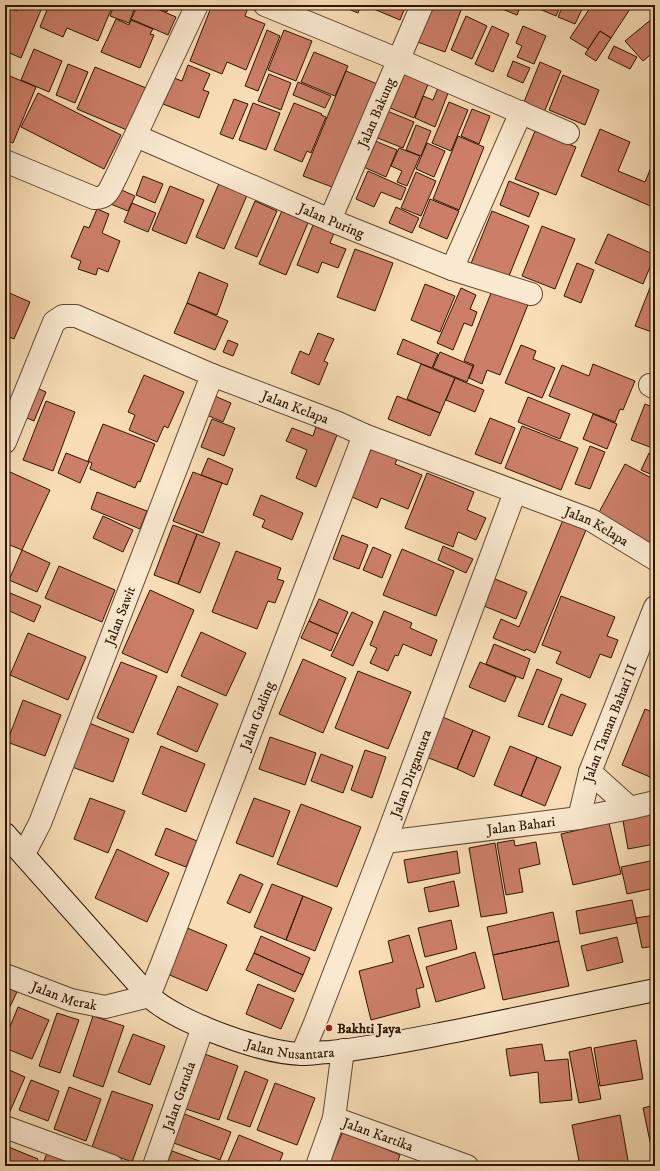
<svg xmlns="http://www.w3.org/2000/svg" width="660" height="1171" font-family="'IM FELL DW Pica',serif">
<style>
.building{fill:#cc7e69;stroke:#2e1602}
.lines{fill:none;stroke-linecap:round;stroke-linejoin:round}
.street-casing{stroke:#60482f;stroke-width:24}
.secondary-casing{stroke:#2e1602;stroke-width:24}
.street{stroke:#fae9d0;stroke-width:22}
.secondary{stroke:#fae9d0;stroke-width:22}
.poi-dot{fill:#8f2418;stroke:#fae9d0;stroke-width:1.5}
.labels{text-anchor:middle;stroke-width:3;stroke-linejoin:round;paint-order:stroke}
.street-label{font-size:14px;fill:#2e1602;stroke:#fae9d0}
.poi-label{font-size:14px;font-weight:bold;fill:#2e1602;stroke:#fae9d0;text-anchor:start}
</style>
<rect width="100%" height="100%" fill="#f8ddb6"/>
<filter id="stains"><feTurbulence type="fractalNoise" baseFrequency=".005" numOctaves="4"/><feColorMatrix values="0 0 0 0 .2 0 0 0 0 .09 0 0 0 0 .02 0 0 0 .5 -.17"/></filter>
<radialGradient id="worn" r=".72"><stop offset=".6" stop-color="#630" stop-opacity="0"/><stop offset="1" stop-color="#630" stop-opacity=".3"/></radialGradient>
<path class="building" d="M19 5H43L21 58 5 51V17L9 7 17 11Z
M49 5H107L112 7 98 41 67 28 63 37 40 27Z
M114 5H136L129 23 110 16Z
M138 5H148L176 17 168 35 131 19Z
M150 5H170L167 12Z
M212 5H249L245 16 265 24 246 70 227 62 222 74 190 61Z
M339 5H361L358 13Z
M370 5H406L400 20 369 7Z
M425 5H463L445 52 412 40Z
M492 5H521L517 15Z
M530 5H561L556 16Z
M563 5H584L575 24 558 17Z
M592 5H625L630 9 611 38 600 31 588 49 570 38Z
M466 16 487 26 472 59 451 50Z
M653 18 655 21V51L643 61 625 41Z
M116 19 129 25 131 20 153 29 150 34 154 35 140 68 101 52Z
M492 26 509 34 493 72 475 64Z
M523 26 546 36 534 64 517 57 522 46 516 43Z
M267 30 280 36 258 91 245 86Z
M284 30 312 41 296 81 268 70Z
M600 31 611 38 596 61 585 54Z
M614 46 637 57 630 69 608 58Z
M34 49 62 61 49 92 21 80Z
M314 52 348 66 335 96 301 82Z
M513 61 530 68 523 83 507 76Z
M540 62 561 71 543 115 522 107Z
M68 64 88 72 75 103 56 95Z
M188 65 210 74 203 90 209 92 199 118 163 104 174 78 182 81Z
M95 67 151 90 134 133 77 109Z
M346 71 382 86 340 190 303 176Z
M403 71 429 82 414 118 388 107Z
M5 74 36 87 13 143 5 140Z
M269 74 291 83 281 110 258 101Z
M563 75 599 90 585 125 549 110Z
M298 82 331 96 325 108 293 95Z
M440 83 450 88 435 127 415 118 423 96 433 100Z
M38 93 121 135 104 169 21 127Z
M234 99 248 104 233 139 220 134Z
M449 102 468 110 451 151 432 143Z
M253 103 280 113 266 150 239 140Z
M294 103 322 114 321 115 326 117 311 153 307 151 302 162 274 150Z
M380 108 414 122 403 148 370 135Z
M472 109 490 116 479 144 461 136Z
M416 125 431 131 421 156 406 150Z
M600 129 630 142 618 171 645 182 655 158V208L581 176Z
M535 131 576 147 556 195 515 179Z
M458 136 484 147 459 210 433 199Z
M368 138 397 150 386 177 357 164Z
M427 143 445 151 434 177 416 169Z
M399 148 420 156 407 186 397 182 402 171 391 166Z
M368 171 406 188 401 200 381 192 374 207 356 199Z
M416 172 436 181 421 216 401 208Z
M143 176 163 184 155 203 136 195Z
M220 181 248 193 224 249 196 237Z
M509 181 539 193 529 217 500 205Z
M170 186 204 200 186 244 152 230Z
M115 187 135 196 128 211 108 203Z
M430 199 459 211 447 239 419 227Z
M255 201 277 211 257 257 235 248Z
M132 203 156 213 148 232 124 222Z
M284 206 310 218 286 275 259 264Z
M396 207 419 218 412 233 389 223Z
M97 209 109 214 102 233 120 241 108 272 98 268 96 275 78 269 81 261 71 257 84 226 89 228Z
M492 211 529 226 507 281 470 266Z
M313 225 334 233 330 243 346 249 338 268 322 262 318 273 297 265Z
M542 226 575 239 555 289 522 276Z
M608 234 655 255 643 284 595 263Z
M355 249 393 263 375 311 337 297Z
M577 263 594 270 581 303 564 296Z
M199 272 228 284 217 315 187 303Z
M655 275V333L635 326Z
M425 284 455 296 440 332 411 320Z
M461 288 476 295 470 309 477 312 472 326 464 323 453 350 437 343Z
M493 288 529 302 500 375 487 370 482 384 469 378 474 365 464 361Z
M5 291 30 302 14 339 5 335Z
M187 303 228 321 215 350 174 333Z
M318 333 334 339 324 361 328 363 319 385 291 373 300 351 309 355Z
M403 339 438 354 432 368 397 354Z
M228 340 238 344 233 356 223 352Z
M521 345 536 351 533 359 555 368 542 398 505 383Z
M440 352 473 366 467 382 433 368Z
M421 364 455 378 440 413 407 399Z
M593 364 635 381 623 410 620 409 615 422 549 396 562 365 589 376Z
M144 375 184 392 168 428 164 426 157 442 129 430 135 415 128 412Z
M455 378 484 390 475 412 446 400Z
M32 386 46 392 34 421 20 415Z
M210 394 231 403 223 422 202 413Z
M397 396 440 413 430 436 388 419Z
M528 397 570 414 560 439 518 422Z
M46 401 75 412 53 471 23 460Z
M645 404 655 408V435L650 447 631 440Z
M593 414 617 424 607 449 583 439Z
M490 418 515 428 501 464 475 454Z
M212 419 235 428 224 456 201 447Z
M103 424 155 444 140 482 138 481 135 488 90 469 92 463 88 461Z
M522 426 578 448 561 490 505 468Z
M316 427 337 435 316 487 296 478 307 450 286 441 292 428 313 436Z
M373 444 399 455 395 464 422 475 408 509 381 498 377 508 352 497Z
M590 446 605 452 590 489 575 484Z
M66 453 89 462 80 483 58 473Z
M649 453 655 455V476L641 470Z
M208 458 233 469 227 485 201 475Z
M625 464 655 480V547L597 516Z
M10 472 50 490 22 550 5 543V483Z
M193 472 222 483 203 533 173 521Z
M427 473 474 492 467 510 486 518 476 540 458 532 453 547 405 528Z
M97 492 147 511 140 529 91 509Z
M261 495 303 513 292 540 262 527 265 520 253 515Z
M565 515 588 525 535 653 526 649 525 651 493 638 501 619 519 627Z
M103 516 133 530 123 552 93 538Z
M173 525 197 534 178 584 154 575Z
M197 534 220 543 200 593 178 584Z
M342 535 368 545 359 569 333 559Z
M443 546 473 559 466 573 438 560Z
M373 547 391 555 382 578 363 570Z
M402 549 454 571 436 616 383 595Z
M22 550 50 563 37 592 9 580Z
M236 551 281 568 277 579 284 581 275 603 268 601 257 629 212 612Z
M59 566 115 590 102 622 45 598Z
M490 577 527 592 516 619 479 604Z
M150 590 194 610 167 673 122 653Z
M10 593 41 606 34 622 5 609V605Z
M561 596 615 617 607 636 618 640 611 658 600 654 590 678 556 663 561 652 542 645Z
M319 599 348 612 338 634 309 621Z
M384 611 412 623 410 628 437 640 431 656 403 644 398 656 395 655 388 671 370 663 377 648 370 645Z
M352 612 373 622 353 666 331 656Z
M309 621 338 634 331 651 301 638Z
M201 632 246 653 226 696 181 676Z
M28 633 86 657 68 700 10 675Z
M494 644 530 659 523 679 486 664Z
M303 659 346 678 323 733 279 714Z
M121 662 157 676 133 733 97 718Z
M480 662 516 677 505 702 469 687Z
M537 669 562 679 543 725 518 716Z
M358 671 411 692 388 749 335 728Z
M178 686 218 704 197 752 157 734Z
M561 694 586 704 572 736 548 727Z
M23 700 61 715 45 756 7 742Z
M645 709 655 713V776L651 774 650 777 622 765Z
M438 715 473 730 457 769 421 755Z
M89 723 129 739 113 782 72 767Z
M473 730 490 737 474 777 457 769Z
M270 737 316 753 305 785 259 769Z
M161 746 205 764 186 812 142 794Z
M510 746 537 757 521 796 494 785Z
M365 750 386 757 372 798 351 790Z
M321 754 353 766 343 793 311 781Z
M537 757 561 767 545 806 521 796Z
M90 798 125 811 108 853 74 839Z
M254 798 290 811 273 857 236 843Z
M301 804 361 827 337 887 277 864Z
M655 809V844L628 849 622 815Z
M609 823 621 874 573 885 561 834Z
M166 828 197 841 186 867 155 855Z
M514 840 515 846 536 842 540 864 519 869 523 892 506 895 497 843Z
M495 843 507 913 481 917 469 848Z
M117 849 169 873 147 922 95 898Z
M457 851 460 873 408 883 404 860Z
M655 860V888L627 894 621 867Z
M240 874 263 884 250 913 227 903Z
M454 881 459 906 429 912 424 888Z
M272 884 303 896 286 940 254 927Z
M303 896 332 908 315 951 286 940Z
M632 900 637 923 580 934 576 911Z
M553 912 559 941 493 955 487 927Z
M655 915V946L642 948 636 918Z
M451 920 457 949 425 957 418 928Z
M185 927 227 945 207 991 165 973Z
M409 935 424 987 416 989 420 1007 371 1020 359 971 393 962 388 941Z
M261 936 310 958 303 975 254 953Z
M617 937 623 962 587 971 581 946Z
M559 941 569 986 503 1000 493 955Z
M475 952 485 988 436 1002 426 967Z
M254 953 303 975 295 992 246 970Z
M258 984 294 999 281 1029 246 1014Z
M5 987 17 992 5 1017Z
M18 1007 49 1020 32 1059 5 1048V1039Z
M57 1013 79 1020 60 1073 39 1066Z
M93 1016 124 1026 103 1087 73 1076Z
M133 1034 165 1046 150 1085 118 1072Z
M636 1040 643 1079 600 1086 594 1048Z
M542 1044 545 1061 568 1059 572 1100 540 1103 538 1072 510 1076 506 1049Z
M591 1047 601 1099 579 1103 569 1052Z
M196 1051 238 1066 219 1120 177 1106Z
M5 1068 25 1077 8 1116 5 1115Z
M245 1071 268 1080 250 1127 227 1119Z
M31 1080 59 1091 48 1121 19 1110Z
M275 1083 315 1098 297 1145 257 1130Z
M69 1087 101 1099 86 1141 54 1129Z
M112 1091 153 1105 132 1162 92 1147Z
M655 1105V1155L653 1156 643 1108Z
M182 1113 231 1132 220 1160 171 1142Z
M620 1115 629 1166H580L572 1125Z
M343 1131 400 1155 396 1166H328Z
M239 1135 283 1153 278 1166H240L228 1161Z
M6 1146 38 1159 35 1166H5V1149Z
M49 1148 82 1166H42Z
M172 1151 213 1166H166Z"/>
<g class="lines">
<defs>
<g id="street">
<path d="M265 5 399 60 568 133"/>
<path id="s1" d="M136 136 330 220 452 269 531 294"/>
<path d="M5 161 94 198C108 199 110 188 116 177L197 5"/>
<path id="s2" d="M330 220 422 5"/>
<path d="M452 269 521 112"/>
<path d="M650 385 655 388"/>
<path id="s3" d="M5 442 54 322 63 316H76L212 375 338 423 364 435 591 520 655 559"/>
<path d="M590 772 630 808"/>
<path id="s4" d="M579 818 590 772 655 607"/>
<path id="s5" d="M385 842 579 818 630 808 655 802"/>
<path id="s6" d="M24 854 40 823 212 375"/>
<path id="s7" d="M5 975 71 1000 105 1007 149 996 163 961 364 435"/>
<path id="s8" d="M302 1054 315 1023 385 842 515 492"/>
<path id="s9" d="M334 1118 467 1166"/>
<path d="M5 1127 112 1166"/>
<path id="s10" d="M154 1166 203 1027"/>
<path d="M317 1166 334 1118 343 1050"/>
</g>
<g id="secondary">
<path id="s11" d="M5 834 149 996C176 1022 265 1054 303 1054 312 1054 321 1052 330 1052 373 1048 414 1039 456 1031 522 1017 589 1004 655 990"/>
</g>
</defs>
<use href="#street" class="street-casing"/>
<use href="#secondary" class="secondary-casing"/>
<use href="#street" class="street"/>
<use href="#secondary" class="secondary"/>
</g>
<circle class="poi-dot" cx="329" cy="1028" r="4"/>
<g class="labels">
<g class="street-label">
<text dy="5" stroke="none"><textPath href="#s2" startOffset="117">Jalan Bakung</textPath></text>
<text dy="5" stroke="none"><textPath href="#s1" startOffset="213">Jalan Puring</textPath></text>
<text dy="5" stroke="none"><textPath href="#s3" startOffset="391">Jalan Kelapa</textPath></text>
<text dy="5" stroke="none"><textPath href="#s3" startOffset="715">Jalan Kelapa</textPath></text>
<text dy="5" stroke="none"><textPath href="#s6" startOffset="257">Jalan Sawit</textPath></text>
<text dy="5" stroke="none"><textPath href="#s7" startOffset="451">Jalan Gading</textPath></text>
<text dy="5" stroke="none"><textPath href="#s4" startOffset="100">Jalan Taman Bahari II</textPath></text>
<text dy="5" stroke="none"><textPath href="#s8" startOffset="301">Jalan Dirgantara</textPath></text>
<text dy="5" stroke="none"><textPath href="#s5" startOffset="137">Jalan Bahari</textPath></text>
<text dy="5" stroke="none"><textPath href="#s7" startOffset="63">Jalan Merak</textPath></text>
<text dy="5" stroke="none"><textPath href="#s11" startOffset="370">Jalan Nusantara</textPath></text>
<text dy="5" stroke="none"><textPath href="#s10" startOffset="74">Jalan Garuda</textPath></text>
<text dy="5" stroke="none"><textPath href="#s9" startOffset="47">Jalan Kartika</textPath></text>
</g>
<g class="poi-label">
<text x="337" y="1033">Bakhti Jaya</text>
</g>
</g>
<rect width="660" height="1171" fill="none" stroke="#f8ddb6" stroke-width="20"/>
<rect x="6" y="6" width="648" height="1159" fill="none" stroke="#2e1602" stroke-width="2"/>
<rect x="10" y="10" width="640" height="1151" fill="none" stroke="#2e1602"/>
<rect width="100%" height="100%" filter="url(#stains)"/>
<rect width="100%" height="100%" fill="url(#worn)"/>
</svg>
